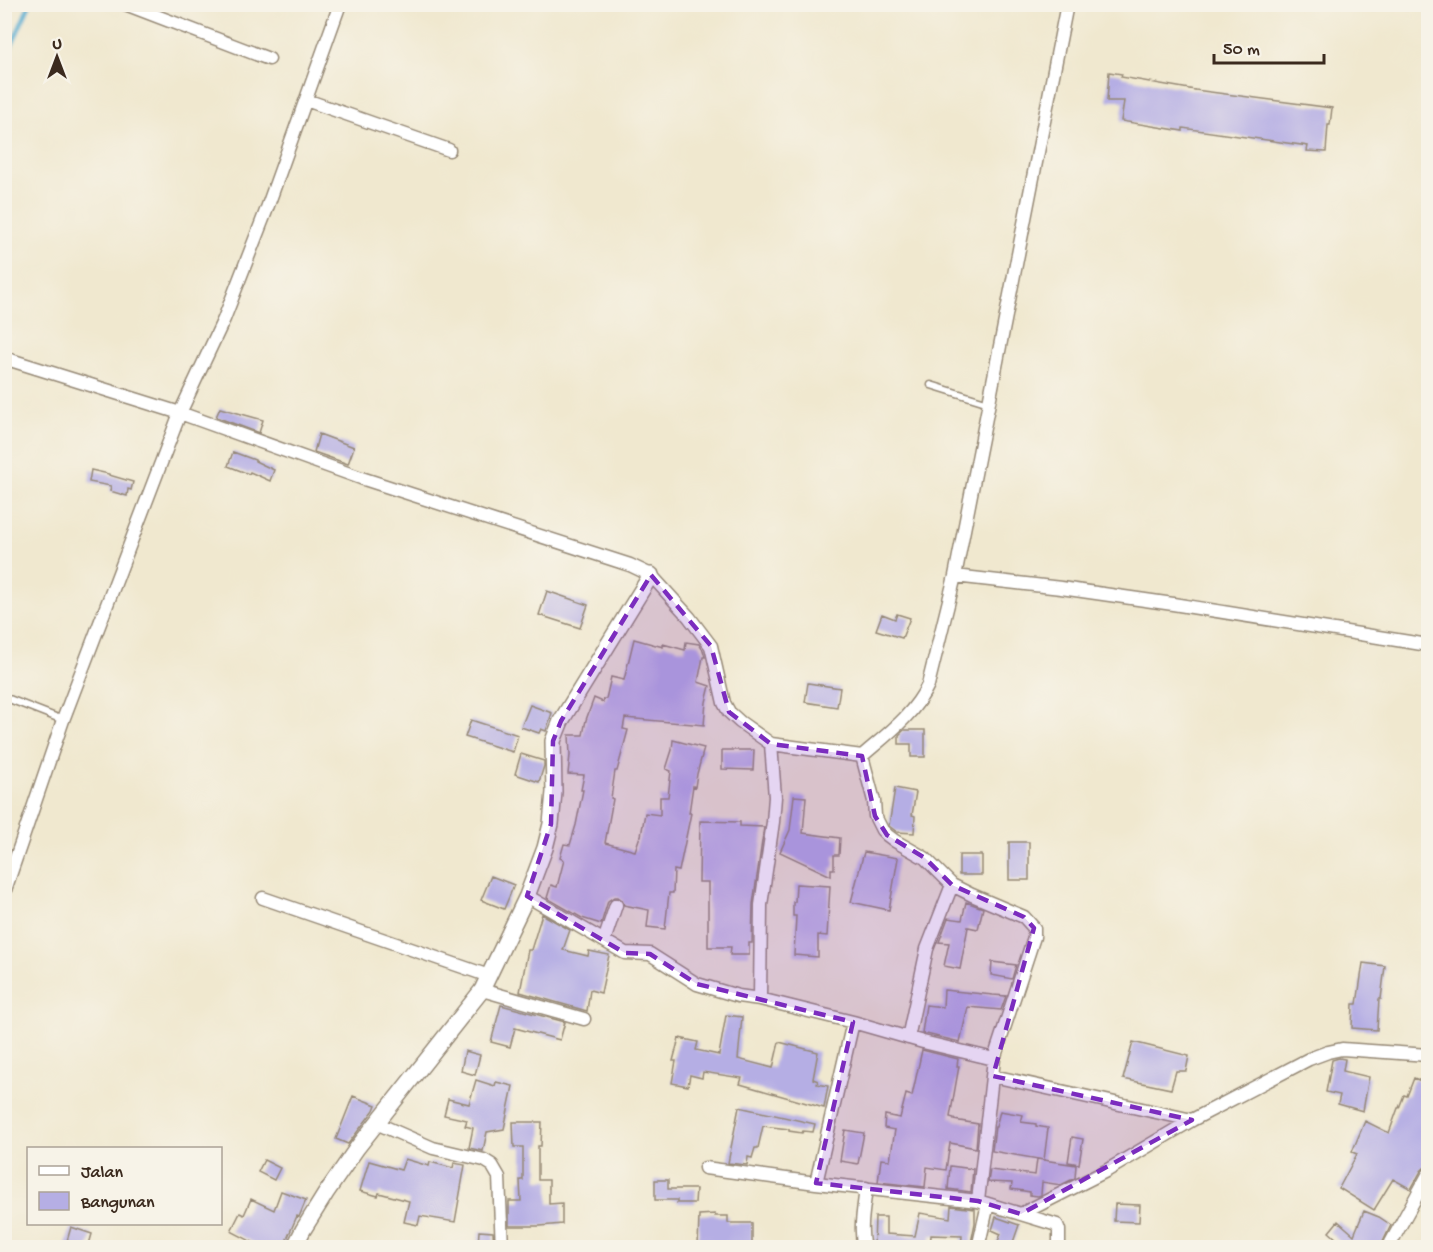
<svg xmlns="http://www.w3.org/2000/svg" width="1433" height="1252" font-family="'Gochi Hand',sans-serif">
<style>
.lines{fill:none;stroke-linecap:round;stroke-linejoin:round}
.stream{stroke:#51aacf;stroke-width:4.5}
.building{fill:#b5aee4}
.service-casing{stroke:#968976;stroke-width:9}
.minor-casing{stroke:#968976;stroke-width:15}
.tertiary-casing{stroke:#968976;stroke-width:18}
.service{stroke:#fff;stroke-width:6}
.minor{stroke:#fff;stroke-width:12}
.tertiary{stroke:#fff;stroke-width:15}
.marked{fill:#7b2cbf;fill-opacity:0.2;stroke:#7b2cbf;stroke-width:4.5;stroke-dasharray:12 8;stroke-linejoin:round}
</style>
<rect width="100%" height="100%" fill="#f7f3e8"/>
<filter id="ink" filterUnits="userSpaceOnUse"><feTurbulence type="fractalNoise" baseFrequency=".0167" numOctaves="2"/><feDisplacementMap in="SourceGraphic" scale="12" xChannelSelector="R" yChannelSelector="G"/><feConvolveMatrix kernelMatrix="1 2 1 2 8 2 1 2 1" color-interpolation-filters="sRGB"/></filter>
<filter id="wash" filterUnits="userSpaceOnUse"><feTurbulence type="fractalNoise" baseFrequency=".008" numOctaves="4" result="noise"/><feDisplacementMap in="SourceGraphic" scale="24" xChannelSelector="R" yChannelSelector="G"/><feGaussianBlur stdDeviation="1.35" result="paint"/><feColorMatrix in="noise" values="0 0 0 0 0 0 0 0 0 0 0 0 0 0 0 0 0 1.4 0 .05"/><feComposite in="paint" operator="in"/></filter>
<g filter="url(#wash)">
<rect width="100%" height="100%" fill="#f0e8cf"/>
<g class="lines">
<path class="stream" d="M4 62 30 4"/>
</g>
<g id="blocks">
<path class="building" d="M1109 72 1122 74 1121 77 1195 90 1332 108 1330 125H1328L1326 152 1307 151 1308 146 1287 143 1183 128V131L1121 121 1124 101H1107Z
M220 408 263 420 259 433 216 417Z
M319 434 354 447 348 464 314 452Z
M233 452 255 460V461L274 470 270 481 250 472 249 474 228 466Z
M91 470 109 474V475L133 482 131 490 128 489 127 496 110 491 111 486 89 482Z
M547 591 588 605 580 628 539 615Z
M882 614 895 619 897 614 910 618 902 638 876 630Z
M634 639 663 647V644L685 650 686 642 699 644 703 650 705 657H703L698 682 710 686 706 702 704 725 625 718 623 729 628 730 617 771H615L611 798 613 799 605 843 635 851 640 836H641L645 813 660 815V797H668L671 771 666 769 672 750 673 740 704 748 697 774 695 787 693 786 689 813H691L679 871 674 870 673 893H669L665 929 647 927 649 910 624 905 622 900 618 897H614L608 901 601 924 582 918 547 898 551 885 557 887 564 860 560 858 564 844 570 845 576 825 583 790H581L584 775 568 774 570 755 569 735H583L586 720 594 698 603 702 604 699H606L611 677 624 680Z
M808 683 840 688 837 707 805 702Z
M530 705 552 713 546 731 541 729 539 733 521 727Z
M471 720 518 735 513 752 465 737Z
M904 730H925V757H911V744H899V735Z
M722 750H754L753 770 722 769Z
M521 754 544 761V766L539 782 515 774Z
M895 788 916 792 912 815 915 816 914 833 897 832 889 826Z
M794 796 806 797 803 833 840 838 839 855H834V869H831V876L780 852 790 830Z
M700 821 740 822V826L764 827 753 904 752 943H749V955H730L731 947H708V882H699Z
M1009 842H1029V880H1009Z
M864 852 898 858 889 910 851 902Z
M959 855H982V875H959Z
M491 876 514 885 504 909 481 900Z
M796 884 830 886 827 936 818 935V957L794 955 796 916H793V902H795Z
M966 902 983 908 978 929 968 927 960 969 944 966 949 943 939 942 948 918 962 920Z
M542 914 570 930 563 950 588 956 589 951 609 955 601 993 590 990 587 1011 520 992 528 950H531Z
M992 962 1016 965 1012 979 991 975Z
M1363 963 1385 966 1381 999H1379L1377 1030 1352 1028 1353 1004H1357Z
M944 990 993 995 1006 996 1001 1010 968 1007 960 1042 922 1033 926 1005 943 1007Z
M501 1005 565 1022 560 1040 515 1028 510 1047 491 1042Z
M726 1015 742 1017 738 1059 773 1068 779 1042 818 1052 813 1079 818 1081 817 1084 828 1086 824 1108 740 1084 742 1078 703 1072 702 1078 690 1075 688 1086 672 1083 676 1061H673L679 1038 698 1042 696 1050 719 1055Z
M1133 1042 1189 1056 1186 1071H1176L1171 1089 1123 1079Z
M922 1050 958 1059 957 1066H959L950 1117 954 1118V1120L978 1124 976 1148 950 1143 946 1170 927 1167 925 1187 878 1182 881 1159 890 1160 895 1130 884 1128 885 1115 900 1118 906 1094 912 1096Z
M465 1051 480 1055 475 1075 461 1071Z
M1339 1058 1345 1059 1343 1071 1369 1077 1363 1111 1338 1104 1340 1095 1326 1092 1332 1060Z
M1414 1078 1428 1084V1167L1424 1168 1421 1171 1411 1189 1393 1179 1374 1210 1339 1188 1357 1154 1352 1152 1365 1121 1389 1133 1398 1108H1399L1404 1095 1407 1096Z
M476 1080 495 1086 496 1082 513 1086 504 1129 487 1132 483 1151 469 1148 473 1128 465 1126 467 1120 444 1115 448 1099 469 1104Z
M353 1096 376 1105 374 1110 348 1144 336 1139Z
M739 1107 815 1124 813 1132 803 1131 802 1133 789 1131V1129L763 1126 758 1148H755L752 1158 748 1157 747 1165 728 1163Z
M1000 1111 1023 1115 1021 1122 1036 1124V1126L1048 1128 1044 1160 992 1151 995 1127H996Z
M513 1122H542L541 1146H538V1180H549V1204L562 1203V1224L540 1226H509V1201H521L520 1180H523V1147H514Z
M845 1130 864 1133 858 1164 840 1161Z
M1072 1137 1083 1139 1079 1164 1068 1162Z
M405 1159 429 1166 430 1162 453 1168 454 1163 465 1165 455 1222 420 1216 418 1225 404 1222 409 1201 379 1193 378 1196 360 1191 369 1161 401 1170Z
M1037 1159 1076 1165 1075 1178 1061 1185 1042 1182 1041 1195 1038 1196 1030 1195V1192L1011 1189 1012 1183 988 1182 990 1170 1035 1175Z
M264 1160 280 1168 274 1180 258 1172Z
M950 1166 973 1169 971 1192 948 1189Z
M655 1180H668V1189H696L695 1203H677V1200H655Z
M281 1191 306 1200 299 1217 297 1216 287 1239 284 1248H264L231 1231 240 1213 244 1215 251 1199 274 1210Z
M1115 1204 1140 1205 1139 1222 1114 1221Z
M951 1206 975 1209V1223L970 1248H961L962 1236 931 1235 930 1248H874L875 1217H886V1234L915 1236 920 1213 950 1218Z
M1364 1211 1379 1217 1391 1225 1380 1248H1347L1329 1232 1338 1221 1354 1235Z
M715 1214V1216H728V1223H752V1248H698L699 1215Z
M996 1217 1019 1225 1011 1248H995L1001 1234 992 1230Z
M71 1227 92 1234 88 1248H65Z
M479 1231 493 1232 494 1246H478Z"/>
</g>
</g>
<g filter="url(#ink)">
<use href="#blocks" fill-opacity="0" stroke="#968976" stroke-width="1.5"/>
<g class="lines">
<defs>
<path id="service" d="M931 385 989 403
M4 697 63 720"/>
<path id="minor" d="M125 4 269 59
M306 100 449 150
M4 358 180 413 361 478 630 565 651 575 689 617 711 646 724 703 729 712 740 722 771 744 862 756C886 735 914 715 928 685L955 576 1061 588 1173 604 1428 645
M955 576 1067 4
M862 756 874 801 875 816 882 830 887 835 895 841 925 858 952 885 972 895 1024 917 1034 928V937L994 1059 978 1201
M4 893 63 720 180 413 224 319 266 211 340 4
M527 896 625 953 650 954 697 984 738 996 760 999 853 1022 923 1042 994 1059
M263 898 489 976
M604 941 616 905
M482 990 584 1019
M760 999 761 905 773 822 775 797 771 744
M853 1022 816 1183 978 1201 1057 1225 1059 1230V1248
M908 1038 927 949 952 885
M993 1076 1192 1120 1309 1059 1328 1052 1342 1049 1428 1055
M376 1123 433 1148 484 1160 492 1165 499 1177 502 1248
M705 1168 816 1183
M1021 1214 1106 1171 1192 1120
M864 1248C859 1229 864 1207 866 1188
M978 1248 988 1204
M1388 1248 1428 1175"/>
<path id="tertiary" d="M294 1248 303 1230 326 1193 357 1148 482 990 527 896 545 848 551 824 554 792 553 741 561 721 651 575"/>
</defs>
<use href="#service" class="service-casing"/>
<use href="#minor" class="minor-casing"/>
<use href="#tertiary" class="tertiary-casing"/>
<use href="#service" class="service"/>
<use href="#minor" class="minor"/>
<use href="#tertiary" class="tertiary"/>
</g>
</g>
<path class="marked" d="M651 575 711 646 729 712 771 744 862 756 875 816 887 835 925 858 952 885 1024 917 1034 928 993 1076 1192 1120 1021 1214 978 1201 816 1183 853 1022 697 984 650 954 625 953 527 896 551 824 553 741 561 721Z"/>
<rect width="1433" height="1252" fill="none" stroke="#f7f3e8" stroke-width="24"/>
<rect x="27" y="1147" width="195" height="78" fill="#f7f3e8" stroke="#aca397" stroke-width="1.5"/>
<rect x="39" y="1166" width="30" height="9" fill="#ffffff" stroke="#aca397" stroke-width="1.5"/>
<text x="81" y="1177" font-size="18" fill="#3b2a1e">Jalan</text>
<rect x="39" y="1192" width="30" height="18" fill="#b5aee4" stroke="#aca397" stroke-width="1.5"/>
<text x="81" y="1207" font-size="18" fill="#3b2a1e">Bangunan</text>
<g transform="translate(57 57)" stroke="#f7f3e8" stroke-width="4.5" paint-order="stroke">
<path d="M0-4.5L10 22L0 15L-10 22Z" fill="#3b2a1e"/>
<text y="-9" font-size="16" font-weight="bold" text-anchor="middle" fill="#3b2a1e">U</text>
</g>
<path d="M1214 54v9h110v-9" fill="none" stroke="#3b2a1e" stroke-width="3"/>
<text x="1223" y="54" font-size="18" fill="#3b2a1e" stroke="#f7f3e8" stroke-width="4.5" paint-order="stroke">50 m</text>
</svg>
